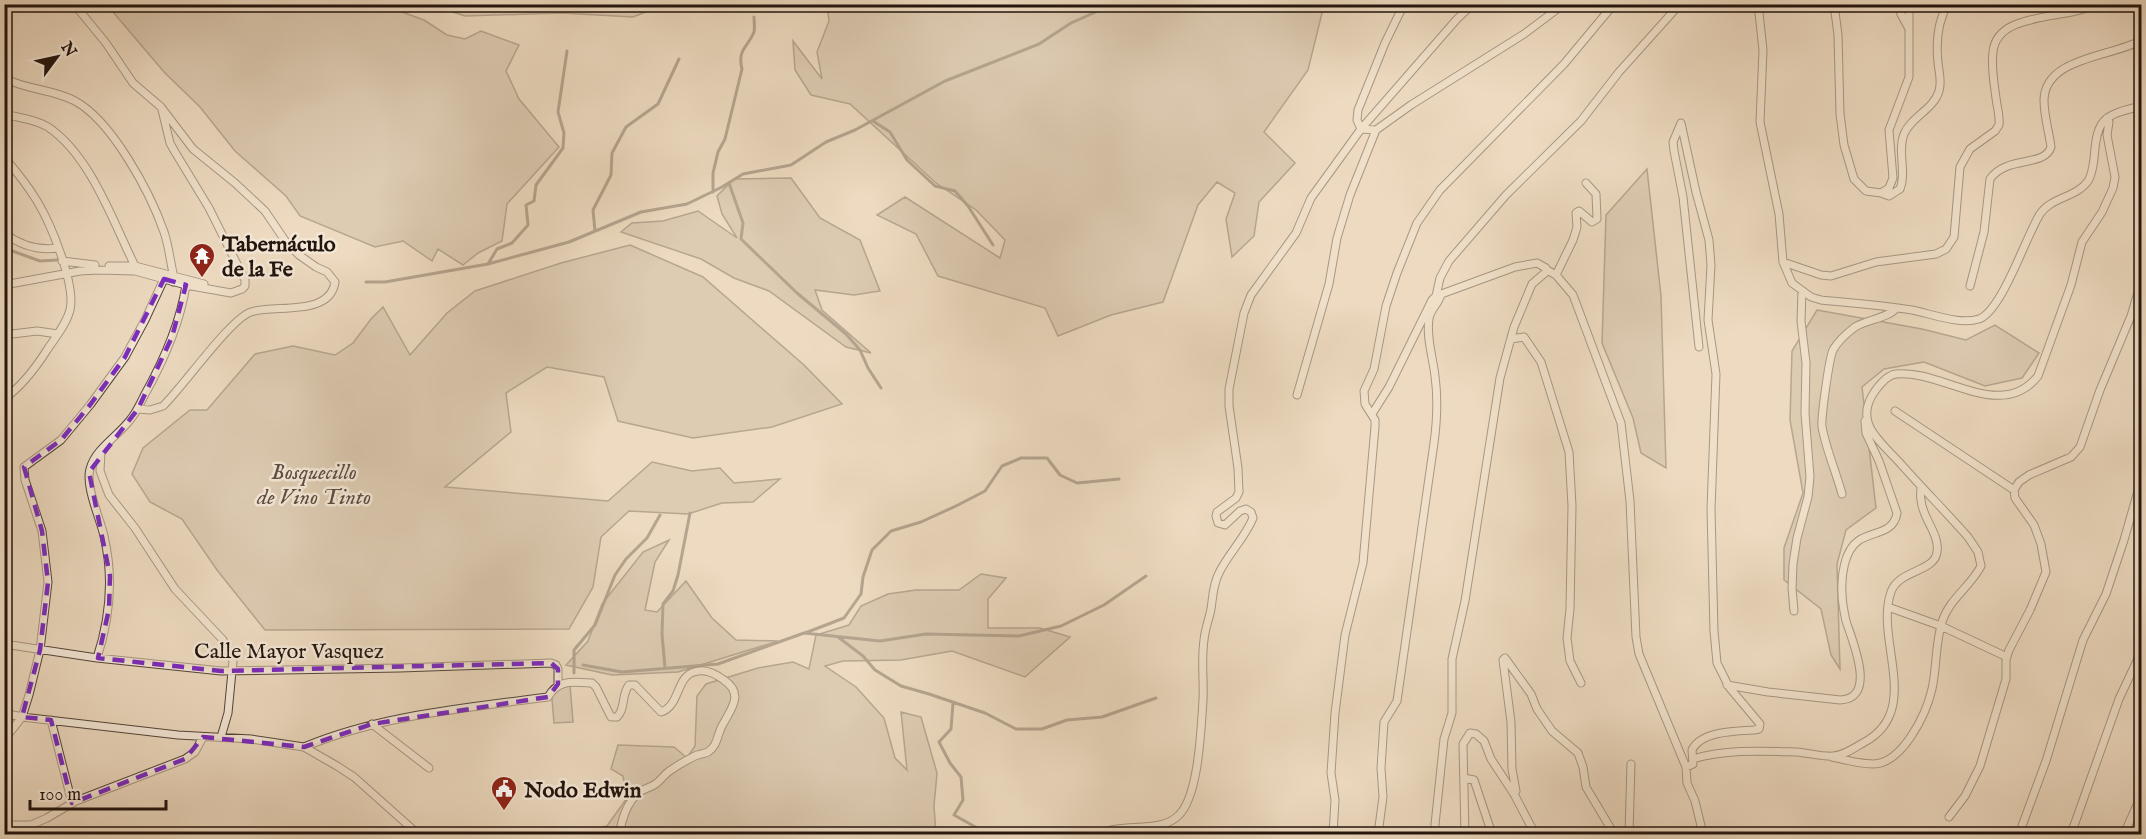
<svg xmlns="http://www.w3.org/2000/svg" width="2146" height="839" font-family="'IM FELL English',serif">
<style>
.green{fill:#cab8a2;stroke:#766658;stroke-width:1.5}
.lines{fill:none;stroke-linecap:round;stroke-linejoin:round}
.stream{stroke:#726354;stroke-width:3}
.street-casing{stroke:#55463a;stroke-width:9}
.street{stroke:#f3e7d6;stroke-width:7}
.marked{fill:none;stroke:#7b2cbf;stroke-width:4.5;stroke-dasharray:12 8;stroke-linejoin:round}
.labels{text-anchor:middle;stroke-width:5;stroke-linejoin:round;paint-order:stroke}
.poi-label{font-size:22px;font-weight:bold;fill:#22140e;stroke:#f3e7d6;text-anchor:start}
.park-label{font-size:22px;font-style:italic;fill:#5d4d42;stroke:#f3e7d6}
.street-label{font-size:22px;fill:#22140e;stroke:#f3e7d6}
</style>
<rect width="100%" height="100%" fill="#eddac0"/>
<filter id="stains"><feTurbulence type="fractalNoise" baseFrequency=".00333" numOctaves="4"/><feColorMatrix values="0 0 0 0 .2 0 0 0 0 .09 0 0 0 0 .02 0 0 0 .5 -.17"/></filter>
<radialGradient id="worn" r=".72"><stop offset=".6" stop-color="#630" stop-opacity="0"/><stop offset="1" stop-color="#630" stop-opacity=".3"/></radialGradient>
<path class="green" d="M344 4 345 7 356 5H383L424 20 447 35 465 39 481 31 519 45 506 71 519 99 559 147 507 204 502 241 478 253 463 265 438 249 432 261 403 241 375 247 300 216 286 196 235 151 200 107 164 72 107 5Z
M431 5 664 4V5L633 17 562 13 465 16Z
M827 5V4L1324 5 1308 70 1264 132 1295 163 1259 202 1254 236 1232 257 1226 219 1235 193 1217 182 1198 205 1163 302 1111 315 1058 336 1045 308 938 276 916 234 877 215 905 197 1000 258 1005 240 976 210 936 183 850 104 811 95 795 70 793 41 822 79 817 52 829 21Z
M1647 169 1661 296 1666 468 1641 453 1633 418 1602 343 1606 215Z
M791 178 820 218 860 240 880 291 854 295 815 290 822 310 871 353 846 347 769 291 734 278 701 259 621 232 632 223 663 221 698 211 737 238 722 214 717 196 734 179Z
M630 245 703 277 804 365 842 404 772 427 693 438 618 421 604 377 547 367 506 393 511 432 445 487 608 501 652 462 692 471 720 468 734 483 780 479 753 502 722 503 688 514 629 511 601 537 593 587 569 629 265 630 217 570 182 519 150 502 132 474 143 448 190 410H207L255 354 293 346 335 355 353 343 371 319 383 307 410 355 447 313 475 291 561 263Z
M1817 310 1922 329 1966 340 1995 325 2039 353 2022 378 1985 386 1924 362 1884 369 1862 387 1876 508 1846 530 1837 564 1840 669 1831 655 1821 609 1784 580V548L1803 493 1790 420 1792 351Z
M669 540 655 562 645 610 657 612 686 581 712 618 736 640 778 641 678 672 612 675 566 665 588 641 602 604 643 552Z
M981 574 1006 578 988 599V628H1040L1070 637 1025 677 952 651 901 660 843 661 825 666 856 687 884 718 895 758 907 770 901 712 921 717 937 773 934 806 936 834H567L607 826 627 798 623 776 611 769 618 745 674 747 687 758 695 746 697 696 706 684 758 668 793 662 809 669 816 635 849 625 861 606 888 594 916 590H959Z
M570 685 573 722 554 723 551 687Z"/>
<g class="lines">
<path class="stream" d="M873 121 890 132 907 160 935 186 955 191 968 206 993 245
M729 183 743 223 741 239 797 293 846 334 860 350 868 368 881 388
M713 192V173L718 152 725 139 742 69C737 49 748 47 754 32 755 28 754 21 754 17
M595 231 593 210 611 175 612 153 626 127 658 104 679 59
M4 248 40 261 57 260
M488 264 497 249 512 243 528 225 526 205 534 201 536 185 563 148 564 133 558 112 567 51
M366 282H385L488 264 569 242 641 212 687 204 722 187 743 174 791 165 826 142 855 130 945 81 1039 44 1071 23 1114 4
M805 633 844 618 861 594 863 577 872 550 891 531 921 522 956 506 985 491 1002 466 1021 458H1047L1060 475 1077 483 1119 479
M838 637 863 656 875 670 901 686 929 694 985 713 1016 729H1042L1067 720 1102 717 1156 698
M583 665 622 672 718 664 804 633 880 641 926 634 1019 636 1061 626 1104 605 1146 576
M665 668 662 634 663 604 673 591 678 575 690 513
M574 673V650L595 625 615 575 626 559 647 538 660 515
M953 703 951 729 939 742 950 763 961 777 963 800 954 815 979 829 985 834"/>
<defs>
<path id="street" d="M74 4 106 43 133 83 161 107 193 149 235 183 265 211 286 242 299 255 316 267 327 272 335 282C330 317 275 304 251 312 231 318 182 388 163 406L150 410 138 409
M1404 4 1385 43 1358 110 1357 120 1361 129 1376 130 1411 105 1524 34 1564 4
M1758 4 1763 50 1760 122 1779 214 1783 262 1792 283 1811 297 1821 300C1851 303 1882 305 1912 310 1932 314 1959 325 1979 319 2002 311 2026 236 2040 214 2051 197 2076 198 2088 181 2092 175 2093 167 2094 159 2097 119 2102 115 2142 106
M1834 4 1838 35 1840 114 1844 145 1854 179 1866 191 1881 193 1889 188 1893 178 1889 130 1909 77V4
M1899 4 1901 14 1908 27
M4 78C26 90 53 89 75 101 112 121 150 192 164 232 169 246 170 262 174 277L173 282
M162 110 170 143 175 152 209 208 245 280V286L242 289
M4 114C19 118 35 119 48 127 91 156 113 222 135 266V271
M4 157C16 171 28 186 37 201 51 224 76 285 70 310 66 325 55 338 47 350 35 369 22 386 4 399
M1881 193 1889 196 1900 189C1907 172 1897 151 1904 134 1911 117 1934 109 1939 91 1942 81 1939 73 1938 63 1936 43 1937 22 1948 4
M4 233C20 245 38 251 58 248
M62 261 95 265
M1783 262 1821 275 1831 276 1876 262 1936 254 1946 249 1954 237 1960 167 1970 149 1995 131 1999 125C2000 116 1997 107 1996 98 1994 83 1991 67 1993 52 1997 10 2068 21 2094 4
M109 266H135L204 284
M1547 270 1556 275 1573 295 1621 423 1630 501 1636 637 1639 654 1686 767 1687 783 1695 801 1703 834
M1556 275 1573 240 1577 227 1576 213 1579 211 1592 222 1597 219 1596 194 1586 183
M4 285 80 271 98 270 135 271 186 285 231 293 242 289
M1970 286 1984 232 1990 179C2007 155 2044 168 2051 147 2049 132 2044 116 2044 100 2045 57 2112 57 2142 40
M1436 296 1440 278 1449 261 1506 195 1581 121 1619 72 1680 4
M4 335 37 331 58 334
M1511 339 1524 337 1541 362 1569 452 1572 506 1570 609 1567 638 1570 661 1581 683
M1297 395 1329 284 1337 238 1350 195 1376 130
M1895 411 2014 490
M1372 414 1389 387 1432 300 1436 296 1515 267 1537 263 1546 268V272L1532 284 1514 327 1500 378 1465 601 1452 659V713L1444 739 1434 834
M101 452 100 471 109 495 135 528 175 589 223 640 233 661 228 713 221 737
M1842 494C1836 472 1826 449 1822 427 1821 417 1829 359 1833 350 1838 341 1847 333 1855 327 1866 320 1891 317 1896 308
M1888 607 1941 626 2007 657
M1794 611 1792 588 1793 564 1797 538 1808 497 1810 477 1805 413 1806 363 1801 321 1802 291
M4 644 97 658 221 671 400 668 551 663 556 665 558 669V684
M97 658C110 618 114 578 104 536 100 518 85 486 90 469 95 449 118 436 130 420 136 413 140 404 144 396 163 362 180 325 186 285
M1727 685 1768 692 1840 700C1878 699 1852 640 1846 621 1844 612 1842 602 1842 593 1841 577 1844 551 1858 541 1872 531 1894 534 1897 513L1879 461 1866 433 1865 421
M4 713 22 717 178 735 251 739 304 747 337 766 354 777 418 834
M51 720 72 803
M372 724 429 768
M4 740 22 717 29 695 40 650 48 582 42 531 25 480 24 467 61 440 90 405 125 357 145 320 164 279
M304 747C381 715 465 708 548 697 558 679 573 682 592 683L596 687 611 717H617C626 708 621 695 629 685H635L661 712C680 706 676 677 694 672 705 668 716 674 724 680 746 695 729 711 721 728 717 737 717 746 708 752 704 754 699 754 695 756 687 760 678 765 671 770 664 774 661 781 654 785 649 788 643 789 638 793 627 803 621 820 620 834
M1832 757C1845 760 1860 764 1873 764 1902 764 1926 715 1932 689 1937 667 1935 644 1942 622 1949 599 1971 586 1981 566L1978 552 1968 537C1946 512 1922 488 1900 463 1879 440 1853 422 1875 391 1880 384 1887 375 1896 374 1942 369 2001 423 2038 376L2071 285 2082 242 2102 212 2113 188 2115 177 2107 135 2109 122 2107 118
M1693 759C1726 749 1762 751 1797 752 1808 753 1824 757 1833 756 1843 756 1854 748 1863 743 1924 711 1874 640 1891 592 1898 570 1935 572 1937 552 1940 534 1922 518 1921 500 1920 496 1921 491 1921 487
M1686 767 1693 764 1692 750C1701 731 1736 731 1754 730L1759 729 1760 724 1729 687 1717 663 1714 631 1711 509 1716 374 1708 320 1711 265 1709 240 1696 192 1681 123 1673 142 1674 151 1683 197 1699 347
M1464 778 1474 780 1492 834
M1514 794 1516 791 1512 769 1511 722 1503 660 1505 658 1531 694 1537 709 1552 731 1578 753 1583 767 1586 787 1614 834
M1949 817 1965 796 1980 766 2006 679V660L2009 650 2030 610 2046 572 2041 544 2034 525 2015 498 2014 490 2019 482 2029 475 2071 457 2080 447 2100 390 2131 316 2142 279
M4 825H31L47 818 76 801 185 759 195 752 203 737
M1100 834C1122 822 1161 834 1179 815 1199 795 1201 728 1203 700 1204 680 1201 660 1204 640 1205 629 1209 619 1211 609 1213 596 1213 584 1219 573 1228 554 1245 538 1253 518L1251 512 1246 509 1240 511 1225 525 1218 523 1216 516 1217 512 1236 498 1239 492 1238 468 1229 406V389L1244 313 1251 295 1296 233 1311 198 1361 129 1457 19 1473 4
M1333 834 1335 800 1331 773 1335 713 1345 635 1363 563 1375 427V420L1365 404 1364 391 1374 369 1386 306 1397 273 1417 223 1440 190 1564 64 1614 4
M1378 834 1383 797 1381 768 1384 722 1397 701 1434 443C1437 421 1438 398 1435 376 1433 358 1426 337 1429 319 1430 309 1439 304 1441 294
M1465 834 1463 744 1470 733 1476 734 1484 741 1491 759 1514 794 1535 834
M1629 834 1631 764
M2019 834 2046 761 2083 640 2106 594 2124 540 2142 477
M2071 834 2119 699 2142 650
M2124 834 2142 794"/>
</defs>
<use href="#street" class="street-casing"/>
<use href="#street" class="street"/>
</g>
<path d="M0 0H2146V839H0ZM164 279 186 285 172 337 138 409 89 472 110 576 109 609 98 658 221 671 551 663 558 669V684L548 697 372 724 304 747 203 737 185 759 72 803 51 720 22 717 40 650 48 582 42 531 24 467 61 440 90 405 125 357Z" fill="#eddac0" fill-opacity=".55" fill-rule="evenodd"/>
<path class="marked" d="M164 279 186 285 172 337 138 409 89 472 110 576 109 609 98 658 221 671 551 663 558 669V684L548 697 372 724 304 747 203 737 185 759 72 803 51 720 22 717 40 650 48 582 42 531 24 467 61 440 90 405 125 357Z"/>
<defs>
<symbol id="temple-pin" viewBox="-11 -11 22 30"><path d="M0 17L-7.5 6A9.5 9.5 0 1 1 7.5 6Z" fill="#8f2418" stroke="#f3e7d6"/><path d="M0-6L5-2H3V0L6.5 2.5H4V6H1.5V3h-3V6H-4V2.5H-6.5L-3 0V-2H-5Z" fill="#fff"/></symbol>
<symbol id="civic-pin" viewBox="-11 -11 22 30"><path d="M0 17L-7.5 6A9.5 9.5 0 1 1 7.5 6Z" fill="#8f2418" stroke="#f3e7d6"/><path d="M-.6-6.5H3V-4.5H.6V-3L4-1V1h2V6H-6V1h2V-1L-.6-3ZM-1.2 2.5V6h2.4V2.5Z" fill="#fff"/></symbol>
</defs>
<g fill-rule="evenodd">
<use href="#temple-pin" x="187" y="241" width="30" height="40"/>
<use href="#civic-pin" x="489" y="774" width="30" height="40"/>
</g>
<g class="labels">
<g class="poi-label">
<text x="222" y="251">Tabernáculo<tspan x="222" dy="25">de la Fe</tspan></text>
<text x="524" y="797">Nodo Edwin</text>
</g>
<g class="park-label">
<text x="314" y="479">Bosquecillo<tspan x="314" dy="25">de Vino Tinto</tspan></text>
</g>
<g class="street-label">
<text x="289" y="658">Calle Mayor Vasquez</text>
</g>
</g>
<rect width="2146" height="839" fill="none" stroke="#eddac0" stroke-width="24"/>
<rect x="6" y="6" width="2134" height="827" fill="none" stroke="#22140e" stroke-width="3"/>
<rect x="12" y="12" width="2122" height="815" fill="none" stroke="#22140e" stroke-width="1.5"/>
<g transform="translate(57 57) rotate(57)" stroke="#f3e7d6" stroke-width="4.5" paint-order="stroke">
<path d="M0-4.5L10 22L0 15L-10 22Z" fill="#22140e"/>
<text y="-9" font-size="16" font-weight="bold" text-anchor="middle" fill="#22140e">N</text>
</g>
<path d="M30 800v9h136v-9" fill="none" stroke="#22140e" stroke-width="3"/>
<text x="39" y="800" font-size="18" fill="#22140e" stroke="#f3e7d6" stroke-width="4.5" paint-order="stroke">100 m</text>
<rect width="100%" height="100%" filter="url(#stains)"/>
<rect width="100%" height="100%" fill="url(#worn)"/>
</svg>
